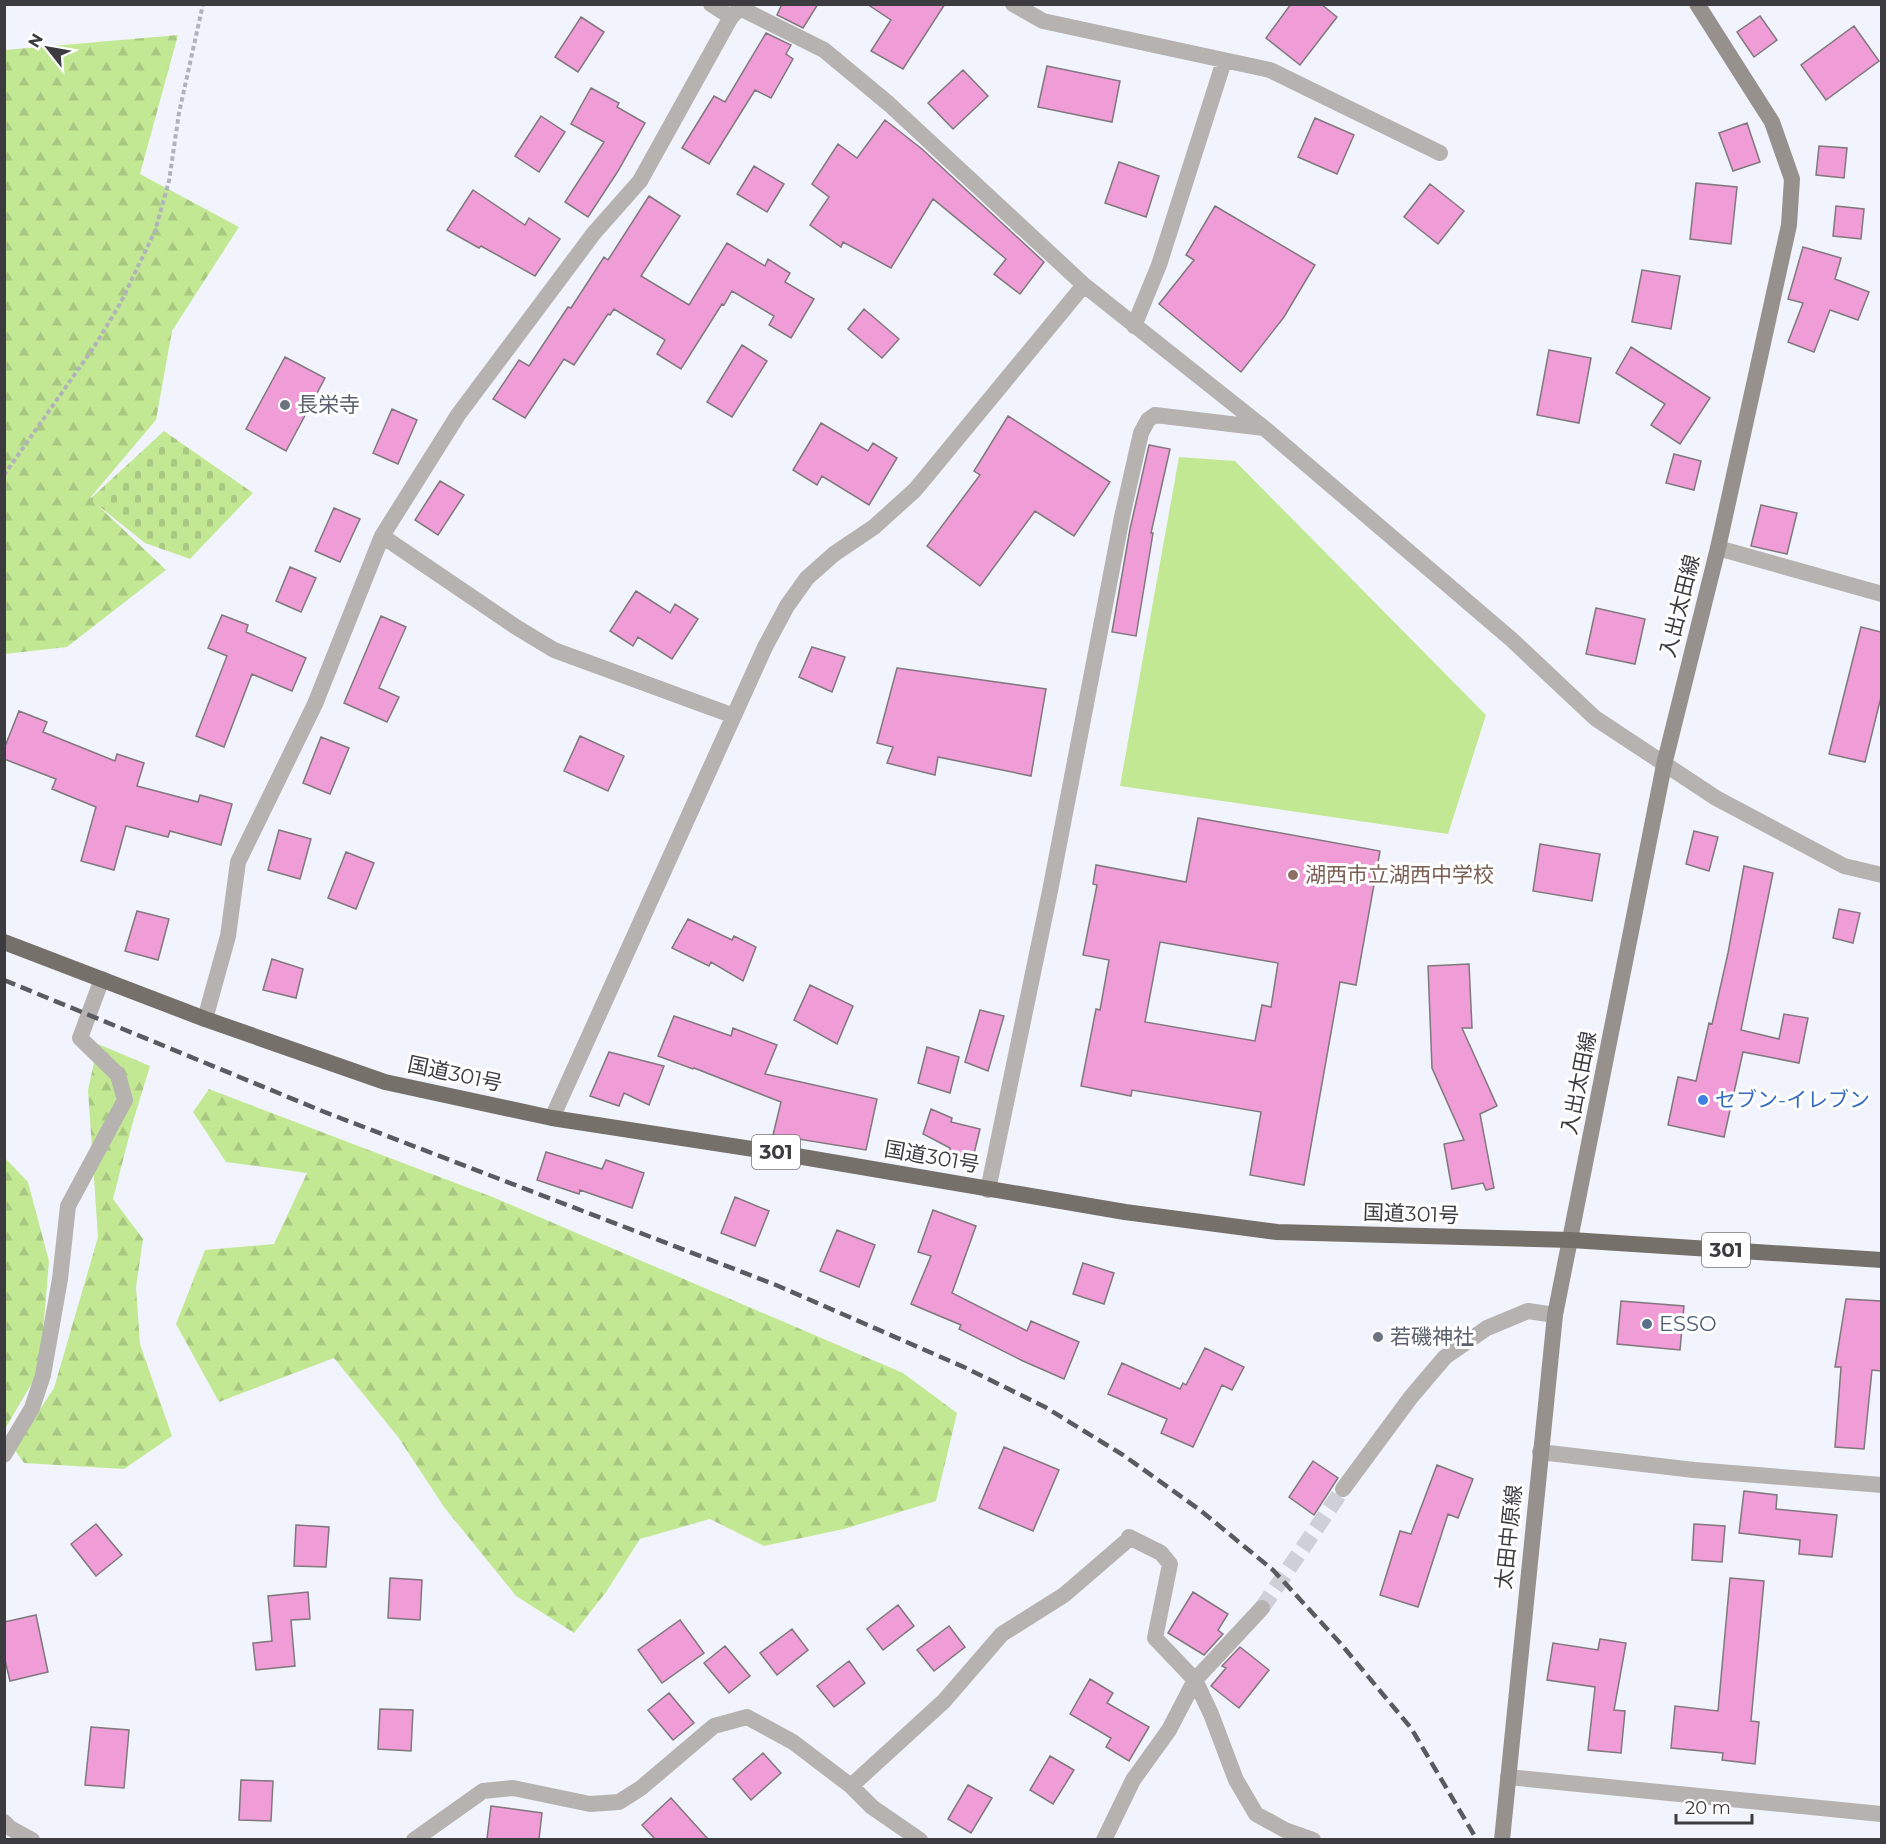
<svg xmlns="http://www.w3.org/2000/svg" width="1886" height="1844" font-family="Montserrat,'Noto Sans JP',sans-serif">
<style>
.green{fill:#c3e894}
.forest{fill:url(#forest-firs)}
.cemetery{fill:url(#cemetery-stones)}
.building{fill:#f09cd7;stroke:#80787d;stroke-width:1.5;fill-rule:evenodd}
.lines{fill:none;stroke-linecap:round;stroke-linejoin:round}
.minor-tunnel{stroke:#cecfd7;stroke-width:16;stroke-dasharray:16 8;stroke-linecap:butt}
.path{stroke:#b2b3ba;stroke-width:4;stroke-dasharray:4.5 3;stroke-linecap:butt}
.minor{stroke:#b5b2af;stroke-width:16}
.secondary{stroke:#96918d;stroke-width:16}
.trunk{stroke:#76706a;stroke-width:16}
.rail{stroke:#5a5b60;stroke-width:4.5;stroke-dasharray:12 6;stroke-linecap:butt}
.worship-dot{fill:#6b7280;stroke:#fff;stroke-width:2}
.education-dot{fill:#8d6e63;stroke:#fff;stroke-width:2}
.shop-dot{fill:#3f7fe0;stroke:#fff;stroke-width:2}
.service-dot{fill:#5c6f8a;stroke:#fff;stroke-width:2}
.labels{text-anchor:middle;stroke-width:6;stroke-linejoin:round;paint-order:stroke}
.shield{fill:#fff;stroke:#767679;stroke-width:1.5}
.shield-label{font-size:20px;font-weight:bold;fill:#3c3c40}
.worship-label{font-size:21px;fill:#5b616d;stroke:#fff;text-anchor:start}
.street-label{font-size:21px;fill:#3c3c40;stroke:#fff}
.education-label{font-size:21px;fill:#785e54;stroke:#fff;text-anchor:start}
.shop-label{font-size:21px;fill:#366cbe;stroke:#fff;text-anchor:start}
.service-label{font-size:21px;fill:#4e5e75;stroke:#fff;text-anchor:start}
</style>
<defs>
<pattern id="forest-firs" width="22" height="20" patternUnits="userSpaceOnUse" patternTransform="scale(1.5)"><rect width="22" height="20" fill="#c3e894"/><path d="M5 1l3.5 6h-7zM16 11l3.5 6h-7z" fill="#a8c881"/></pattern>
<pattern id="cemetery-stones" width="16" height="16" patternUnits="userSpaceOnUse" patternTransform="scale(1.5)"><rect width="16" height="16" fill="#c3e894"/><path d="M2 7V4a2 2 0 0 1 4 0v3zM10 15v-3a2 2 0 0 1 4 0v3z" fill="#a8c881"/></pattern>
</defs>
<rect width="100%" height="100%" fill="#f2f4fd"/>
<path class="green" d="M1179 457 1235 461 1486 715 1448 834 1120 786Z"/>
<path class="forest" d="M178 35 140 174 239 227 172 331 156 420 90 498 166 570 67 647 5 654V50Z
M98 1044 150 1066 132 1125 113 1199 143 1239 136 1287 140 1344 172 1436 124 1469 24 1463 14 1449 54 1388 98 1237 88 1090Z
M209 1089 495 1198 903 1373 957 1413 936 1501 844 1529 764 1546 710 1519 640 1539 606 1592 574 1633 516 1596 444 1507 398 1437 334 1358 219 1402 176 1324 205 1250 274 1244 307 1173 226 1162 193 1112Z
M5 1158 28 1182 49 1261 40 1369 5 1429Z"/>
<path class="cemetery" d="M164 431 253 493 190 559 145 543 90 499Z"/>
<path class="building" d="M782 4H818L803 28 777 15Z
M867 4H945L903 69 871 51 891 20Z
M1291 4H1321L1337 17 1300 65 1266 38Z
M1760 16 1777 40 1754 57 1737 32Z
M581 17 604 32 578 72 555 57Z
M1854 26 1879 61 1826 100 1801 65Z
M766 33 791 45 786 54 793 59 771 98 755 90 709 164 682 148 714 96 725 102Z
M1047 66 1120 81 1112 122 1038 107Z
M963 70 988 96 953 129 928 103Z
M591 88 619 103 617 107 645 123 618 171 588 217 565 202 604 142 571 124Z
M541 116 565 132 539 172 515 156Z
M1315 118 1354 135 1337 174 1298 157Z
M885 120 922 149 1044 262 1020 294 994 274 1006 259 933 199 891 268 843 242 841 247 810 225 829 197 812 184 838 144 857 158Z
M1747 123 1760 162 1733 171 1719 133Z
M1819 146 1847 148 1844 178 1816 175Z
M1119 162 1159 176 1146 217 1105 203Z
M754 166 784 184 767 212 737 194Z
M1696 183 1737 187 1731 244 1690 239Z
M1430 184 1464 211 1438 244 1404 217Z
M473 190 525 225 529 218 560 239 535 276 481 246 479 248 447 230Z
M649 196 680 216 641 276 689 305 727 243 765 266 768 259 790 273 785 282 814 299 791 338 769 325 774 316 732 291 724 305 722 304 681 369 657 354 665 340 614 309 610 315 608 314 574 365 564 359 525 418 493 399 519 360 529 366 568 307 571 308 604 257 608 260Z
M1215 206 1315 265 1284 317 1241 372 1159 304 1194 260 1186 255Z
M1836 206 1864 209 1861 239 1833 236Z
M1803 247 1841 258 1835 279 1869 292 1858 320 1830 310 1814 352 1788 342 1803 303 1788 299Z
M1642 270 1680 276 1671 329 1632 322Z
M864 309 899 339 882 358 848 329Z
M742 345 767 361 732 417 707 402Z
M1631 347 1710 398 1680 444 1651 425 1665 404 1616 373Z
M1549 350 1591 358 1579 423 1537 415Z
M285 357 325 378 286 451 246 429Z
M392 409 417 420 398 464 373 453Z
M1008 416 1110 482 1074 536 1035 511 980 586 927 546 980 475 974 471Z
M821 423 868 451 873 443 897 458 869 505 822 476 817 485 793 470Z
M1149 445 1170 449 1151 533H1153L1136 636 1112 632 1130 529Z
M1674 454 1701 461 1694 490 1666 483Z
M440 481 464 495 438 535 415 520Z
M1761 505 1797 513 1787 554 1751 546Z
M334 508 360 519 340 562 315 551Z
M290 567 316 578 301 612 276 601Z
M636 591 670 613 675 604 698 619 672 659 638 637 633 646 610 631Z
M1596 608 1645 619 1635 664 1586 654Z
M222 615 248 625 246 632 306 658 292 691 252 674 224 747 196 736 227 656 208 648Z
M381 616 406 627 379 688 399 697 387 722 344 703Z
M1861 627 1881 632V697L1865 762 1829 754Z
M812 647 845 657 832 692 799 677Z
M897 668 1046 689 1031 776 938 757 935 775 887 763 893 747 877 743Z
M19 711 47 722 43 732 115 761 117 754 144 763 137 786 198 802 200 795 232 804 221 845 170 831 168 837 126 826 114 870 81 861 96 807 52 789 56 779 4 759V749Z
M580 736 624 756 608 791 564 771Z
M321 737 349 748 330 794 303 783Z
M1198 818 1380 851 1356 985 1340 982 1304 1185 1250 1175 1261 1112 1132 1090 1131 1096 1081 1086 1096 1009 1100 1010 1109 960 1083 955 1097 885 1093 884 1096 865 1186 882ZM1160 942 1278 963 1271 1007 1262 1005 1255 1041 1145 1022Z
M279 830 311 839 300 879 268 870Z
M1694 831 1718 837 1709 871 1686 864Z
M1540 844 1600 854 1592 901 1533 891Z
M346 852 374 863 356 909 328 898Z
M1744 866 1773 873 1741 1030 1779 1039 1784 1014 1808 1018 1799 1063 1743 1052 1724 1137 1668 1125 1678 1077 1696 1081 1709 1023 1712 1024 1728 953Z
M1839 909 1860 913 1853 943 1833 938Z
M137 911 169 919 158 960 125 951Z
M688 919 732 940 734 936 756 947 743 981 711 962 709 966 672 948Z
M272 959 303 969 296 998 263 990Z
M1469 964 1472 1028H1462L1497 1106 1480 1114 1494 1188 1486 1190 1483 1183 1452 1189 1444 1144 1464 1140 1432 1068 1428 966Z
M810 985 853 1006 837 1044 794 1020Z
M980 1010 1004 1016 988 1071 965 1062Z
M674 1016 731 1036 733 1028 777 1045 765 1074 877 1099 866 1150 773 1135 781 1102 694 1068 693 1069 658 1056Z
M927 1047 959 1057 950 1093 918 1083Z
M609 1052 664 1066 649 1105 624 1093 619 1106 590 1096Z
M931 1109 952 1118 951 1122 980 1129 972 1162 948 1155 950 1148 923 1134Z
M546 1152 602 1169 606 1160 644 1173 632 1208 580 1190 579 1194 537 1180Z
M735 1197 769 1211 755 1246 721 1233Z
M933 1210 976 1226 952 1293 1027 1331 1031 1321 1079 1342 1064 1379 1023 1361 959 1329 961 1325 911 1304 931 1256 918 1252Z
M837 1230 875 1245 859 1287 820 1271Z
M1083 1263 1114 1273 1104 1304 1073 1294Z
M1846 1299 1881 1301V1371L1872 1370 1864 1449 1835 1447 1841 1367H1835Z
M1621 1301 1684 1306 1680 1350 1617 1344Z
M1205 1348 1244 1367 1232 1390 1222 1385 1193 1447 1161 1433 1167 1419 1108 1394 1122 1363 1180 1389 1183 1383 1186 1385Z
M1004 1447 1059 1470 1033 1531 979 1508Z
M1313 1461 1338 1478 1314 1515 1289 1497Z
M1437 1465 1473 1479 1458 1518 1448 1514 1418 1607 1380 1595 1400 1531 1411 1534Z
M1744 1491 1777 1495 1776 1509 1837 1515 1832 1557 1799 1554 1800 1540 1739 1533Z
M96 1524 122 1555 96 1576 71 1544Z
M1694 1524 1725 1526 1722 1562 1692 1560Z
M296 1525 329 1527 326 1567 294 1566Z
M390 1578 422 1580 420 1620 388 1618Z
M1730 1578 1764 1581 1751 1721 1759 1722 1755 1764 1722 1760 1723 1753 1671 1748 1675 1706 1718 1711Z
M308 1592 310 1619 291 1620 295 1666 256 1670 253 1643 272 1641 268 1596Z
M1193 1592 1228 1614 1218 1630 1223 1634 1204 1655 1168 1633Z
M898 1605 914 1626 883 1650 867 1629Z
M36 1615 48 1672 10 1681 4 1656V1622Z
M680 1620 704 1653 662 1683 638 1650Z
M949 1626 965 1647 934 1671 917 1650Z
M792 1629 808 1650 777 1675 760 1653Z
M1600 1639 1626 1643 1614 1710 1625 1711 1621 1753 1588 1750 1595 1687 1547 1680 1553 1643 1598 1650Z
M725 1646 750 1676 729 1693 704 1663Z
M1240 1647 1269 1670 1239 1708 1211 1686 1226 1668 1222 1666Z
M849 1661 865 1683 834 1707 817 1686Z
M1090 1679 1113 1693 1107 1703 1149 1727 1129 1761 1106 1747 1111 1738 1070 1714Z
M669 1693 694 1723 673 1740 648 1710Z
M380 1709 413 1710 411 1751 378 1749Z
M91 1727 129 1730 124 1788 85 1785Z
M763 1753 781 1773 751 1800 733 1779Z
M1050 1756 1074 1770 1053 1804 1030 1790Z
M241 1780 273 1781 271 1821 239 1820Z
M968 1785 992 1798 971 1833 948 1819Z
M671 1798 708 1839H655L642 1825Z
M491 1806 542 1813 539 1839H487Z"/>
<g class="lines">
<path class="minor-tunnel" d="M1262 1608 1343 1489"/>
<path class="path" d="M4 475 94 347 120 304 155 231 169 181 179 113 203 4"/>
<path class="minor" d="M711 4 731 17
M1013 4 1043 21 1270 70 1440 153
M740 8 824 50 889 104 1084 285 1264 428 1511 639 1595 718 1716 798 1844 866 1882 875
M1134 326 1159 265 1224 61
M382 536 516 627 554 650 734 716
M1718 548 1882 594
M205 1019 228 936 238 862 315 704 382 536 458 415 594 233 640 181 731 17 744 4
M552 1118 765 647 787 606 807 578 834 554 874 527 915 490 1084 285
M988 1190 1050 891 1122 517 1141 433 1148 420 1155 415 1264 428
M1540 1452 1694 1470 1882 1485
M4 1455 32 1408 43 1375 60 1279 68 1206 125 1100 118 1075 80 1038 102 979
M1343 1489 1411 1397 1445 1357 1487 1328 1528 1311 1555 1315
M1508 1777 1881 1814
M851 1786 944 1701 1002 1634 1064 1595 1129 1539V1537L1161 1553 1170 1564 1155 1638 1195 1680 1211 1714 1236 1780 1256 1814 1285 1830 1313 1840
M4 1822 10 1828 32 1840
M414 1840 483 1791 513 1788 590 1804 619 1802 641 1788 714 1726 747 1717 793 1742 851 1786 872 1807 920 1840
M1104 1840 1133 1780 1169 1730 1195 1680 1262 1608"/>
<path class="secondary" d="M1502 1840 1555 1315 1664 765 1718 548 1789 225 1792 179 1772 122 1697 4"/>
<path class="trunk" d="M4 942 205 1019 385 1082 552 1118 785 1154 1125 1212 1277 1232 1571 1240 1882 1260"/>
<path class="rail" d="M4 980 322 1111 776 1285 966 1368 1045 1407 1123 1455 1200 1510 1273 1570 1341 1644 1411 1728 1477 1840"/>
</g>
<g class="worship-dot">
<circle cx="285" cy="405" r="6"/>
<circle cx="1378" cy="1337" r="6"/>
</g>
<circle class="education-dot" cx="1293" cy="875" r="6"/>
<circle class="shop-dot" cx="1703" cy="1100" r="6"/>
<circle class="service-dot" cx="1647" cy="1324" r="6"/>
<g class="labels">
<g class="shield">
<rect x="752" y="1135" width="48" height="34" rx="4.5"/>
<rect x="1702" y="1233" width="48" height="34" rx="4.5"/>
</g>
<g class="shield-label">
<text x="776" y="1159">301</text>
<text x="1726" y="1257">301</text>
</g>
<g class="worship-label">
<text x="297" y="412">長栄寺</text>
<text x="1390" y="1344">若磯神社</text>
</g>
<g class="street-label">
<text transform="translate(1680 606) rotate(-76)" y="7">入出太田線</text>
<text transform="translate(455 1074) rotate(12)" y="7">国道301号</text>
<text transform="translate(1579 1083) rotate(-79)" y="7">入出太田線</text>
<text transform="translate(932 1157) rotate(10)" y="7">国道301号</text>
<text transform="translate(1411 1214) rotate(2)" y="7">国道301号</text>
<text transform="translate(1509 1537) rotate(-84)" y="7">太田中原線</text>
</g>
<g class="education-label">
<text x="1305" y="882">湖西市立湖西中学校</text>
</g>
<g class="shop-label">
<text x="1715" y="1107">セブン-イレブン</text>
</g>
<g class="service-label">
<text x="1659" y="1331">ESSO</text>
</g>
</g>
<rect width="1886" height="1844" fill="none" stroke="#3c3c40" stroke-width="12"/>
<g transform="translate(48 48) rotate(301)" stroke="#ffffff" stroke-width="4.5" paint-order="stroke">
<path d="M0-4.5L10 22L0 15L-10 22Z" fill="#3c3c40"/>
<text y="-9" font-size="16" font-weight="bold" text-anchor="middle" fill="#3c3c40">N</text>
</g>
<path d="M1676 1814v9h76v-9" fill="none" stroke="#3c3c40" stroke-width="3"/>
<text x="1685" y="1814" font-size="18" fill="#3c3c40" stroke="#ffffff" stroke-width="4.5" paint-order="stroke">20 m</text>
</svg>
